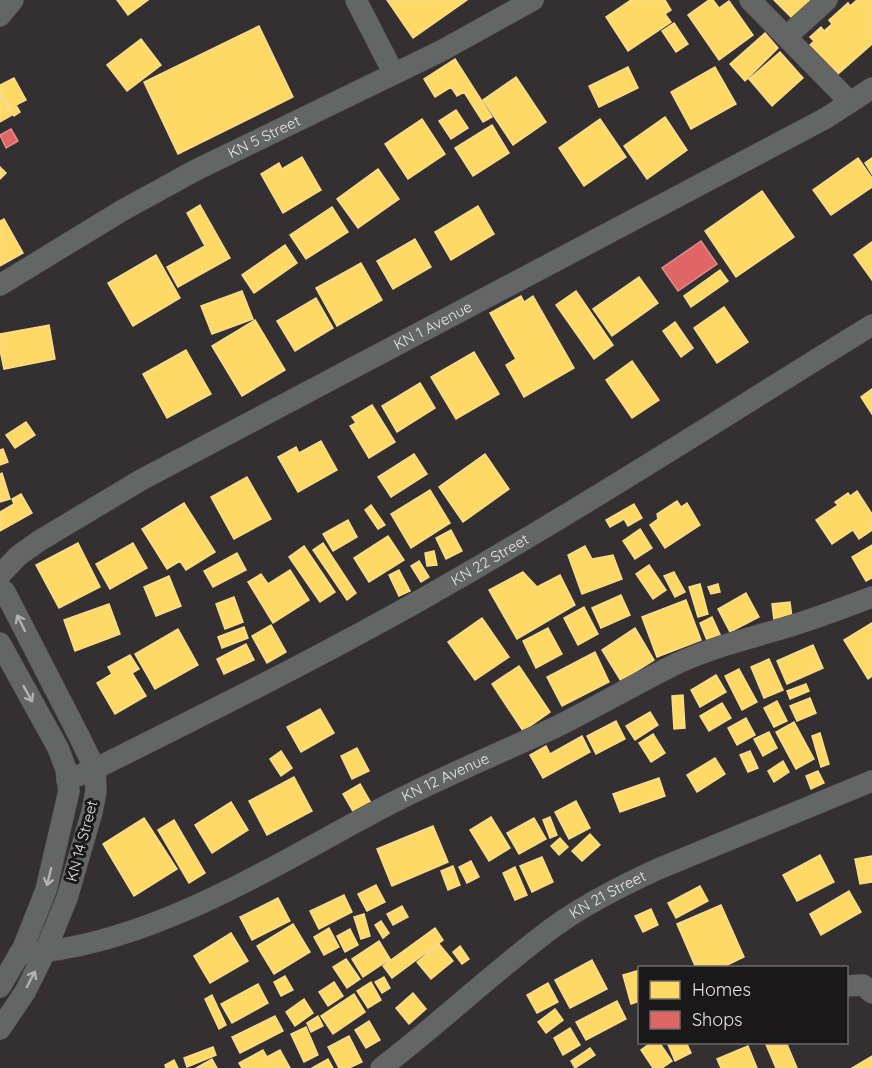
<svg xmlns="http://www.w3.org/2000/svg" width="872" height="1068" font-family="Quicksand,sans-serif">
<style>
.homes{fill:#ffd966;stroke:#f8dc8c;stroke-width:1.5}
.shops{fill:#e06666;stroke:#e28c8c;stroke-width:1.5}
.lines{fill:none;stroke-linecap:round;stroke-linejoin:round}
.minor-casing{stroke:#504e4f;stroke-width:22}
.minor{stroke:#646666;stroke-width:21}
.oneway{stroke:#b3b2b3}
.labels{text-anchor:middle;stroke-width:6;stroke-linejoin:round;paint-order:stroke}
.street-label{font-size:15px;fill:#e8e4e6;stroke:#1b181a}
</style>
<rect width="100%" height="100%" fill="#343032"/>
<path class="homes" d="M117 0H148L128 15Z
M387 0H467L413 38Z
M631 0H665L671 10 665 14 671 22 628 51 606 17Z
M709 0H713L719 8 729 1 753 35 719 60 688 15Z
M774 0H814L794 20Z
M857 0H872V44L838 74 834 70 831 73 808 47 814 41 810 37 821 27 824 31 832 24 829 20 848 3 850 6Z
M674 23 688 44 676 52 662 31Z
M259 26 293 97 178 154 144 82Z
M765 33 778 48 745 81 730 64Z
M141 39 161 65 127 91 107 65Z
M780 52 803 78 772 106 749 79Z
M455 59 492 117 483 122 464 92 457 96 451 87 435 97 424 79Z
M628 67 638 88 599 107 589 86Z
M715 67 736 104 691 129 671 92Z
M516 77 546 122 513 145 483 100Z
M14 78 26 100 16 105 20 112 14 116 0 91V85Z
M0 94 12 115 0 122Z
M456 110 468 128 451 139 439 121Z
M665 117 687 150 647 179 624 146Z
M422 119 445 154 408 179 385 144Z
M600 119 626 157 584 186 559 148Z
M492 125 509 153 473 176 455 148Z
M302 157 321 190 283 213 261 174 279 163 282 169Z
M858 158 872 178V187L831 215 813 190Z
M872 158V174L865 163Z
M0 167 6 173 0 179Z
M378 169 399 199 358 228 337 199Z
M762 191 794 237 736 277 705 231Z
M200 205 230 258 178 287 167 267 205 246 187 213Z
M478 206 494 234 451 260 435 232Z
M332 207 348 232 306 259 290 235Z
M4 219 23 253 0 266V221Z
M415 239 431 267 393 289 377 261Z
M872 242V280L854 255Z
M285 245 297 263 254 293 242 275Z
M156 255 180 298 133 326 108 283Z
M361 263 382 300 337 326 316 288Z
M720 270 728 281 691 307 684 296Z
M639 277 658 303 612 336 593 309Z
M242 291 253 319 212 334 201 306Z
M576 291 613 345 594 359 556 305Z
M521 296 524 302 533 296 574 368 524 397 506 365 516 359 490 313Z
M316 298 333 328 295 351 277 321Z
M724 307 748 342 717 363 694 328Z
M255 320 285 370 242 396 212 346Z
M675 322 693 348 681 357 663 331Z
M49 325 55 359 4 369 0 350V334Z
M186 350 211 394 167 418 143 374Z
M474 352 499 394 456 419 431 377Z
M632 361 659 400 632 418 606 380Z
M420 383 435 408 397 432 382 406Z
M872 389V414L861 397Z
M372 405 395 442 369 458 350 426 356 423 352 417Z
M26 422 35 435 15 448 6 435Z
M321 441 337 470 298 492 278 457 296 447 299 453Z
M3 449 8 462 0 465V450Z
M414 454 427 474 391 497 378 477Z
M485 454 509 489 463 522 439 487Z
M2 473 10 499 0 502V474Z
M247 477 271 519 234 539 211 497Z
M430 490 450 523 411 548 391 514Z
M857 491 872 514V530L859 539 853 530 832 544 816 520 838 505 835 502 848 493 850 496Z
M21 494 32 513 0 531V512L14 504 12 499Z
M677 501 681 507 687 503 700 525 665 548 650 525 658 519 657 514Z
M184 503 215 552 186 570 180 561 167 569 142 529Z
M634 504 642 518 628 526 624 519 610 527 606 520Z
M371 505 385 525 378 529 365 510Z
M348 520 357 537 333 551 323 534Z
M640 529 652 548 635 559 623 541Z
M451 530 462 551 446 559 436 538Z
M388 536 404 560 369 582 354 558Z
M78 543 100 587 59 608 36 565Z
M133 543 147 568 110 589 96 564Z
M323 543 356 593 347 600 313 550Z
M872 545V578L866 581 852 557Z
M304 546 335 592 320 602 289 557Z
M585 546 592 559 613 555 622 579 582 594 568 555Z
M434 551 437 565 427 566 425 553Z
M237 553 246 570 213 587 204 571Z
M419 561 429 577 421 582 411 566Z
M649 565 666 590 653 599 636 574Z
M290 570 309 600 273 623 248 582 261 574 268 584Z
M399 570 410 591 399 596 389 575Z
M523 572 537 587 560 575 575 605 517 639 489 590Z
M674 572 685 592 675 597 664 576Z
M169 576 181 606 156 616 144 587Z
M700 584 708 614 698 617 689 587Z
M718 584 720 592 711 594 708 587Z
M746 593 759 617 730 632 718 609Z
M621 595 630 615 601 628 592 608Z
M234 597 243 622 225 629 216 604Z
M686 600 701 640 657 657 642 617Z
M790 602 792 618 774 620 772 604Z
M109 604 120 634 75 651 64 620Z
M584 607 598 634 578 645 564 618Z
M712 617 722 639 709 645 700 623Z
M482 618 509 657 475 680 448 642Z
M872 623V676L868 679 844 640Z
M271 625 286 652 267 663 252 636Z
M244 627 248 638 222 648 218 637Z
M548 628 562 654 536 668 523 641Z
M635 628 654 660 621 681 602 650Z
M178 629 198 665 155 689 135 654Z
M246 644 254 660 224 674 217 659Z
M813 645 823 668 787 684 777 661Z
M595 652 609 682 562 706 547 677Z
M130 655 139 669 132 673 146 696 115 714 97 683 112 674 108 667Z
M769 659 783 690 764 698 751 667Z
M519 666 550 712 523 731 492 684Z
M739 669 757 702 742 710 725 676Z
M716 675 726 692 700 707 691 690Z
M806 684 809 691 790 699 787 691Z
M683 695 685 728 674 729 672 696Z
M810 698 816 713 797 721 790 706Z
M777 701 787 721 774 727 764 708Z
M722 703 731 718 709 731 700 716Z
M320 709 334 733 301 752 287 727Z
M650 712 658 725 635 740 626 726Z
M746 718 755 735 737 745 728 728Z
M616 721 625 739 596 754 587 736Z
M794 722 814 759 796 769 776 732Z
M769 732 777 748 763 756 754 739Z
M820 733 829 764 821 767 812 736Z
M653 734 665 753 651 762 639 743Z
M582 736 590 752 543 778 530 755 546 746 550 754Z
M357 748 369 771 352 779 341 756Z
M281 751 292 768 281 776 270 759Z
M750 751 758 768 748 772 740 755Z
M715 758 725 774 697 792 687 775Z
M783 761 789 772 774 782 768 771Z
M818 771 824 783 811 789 806 776Z
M294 777 312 811 267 835 249 801Z
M659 778 665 796 620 812 613 794Z
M360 784 371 803 354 813 343 794Z
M576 801 590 828 569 839 555 812Z
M231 802 248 830 212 853 195 825Z
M491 817 510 848 489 861 470 830Z
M550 817 557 835 550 838 543 820Z
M144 818 177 869 134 896 103 844Z
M534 818 546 839 519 854 507 833Z
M174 820 205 873 189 883 158 830Z
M433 826 448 862 392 886 377 849Z
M590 834 600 845 582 861 572 851Z
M560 838 568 847 559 855 551 846Z
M820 855 834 882 797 901 783 875Z
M872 856V882L860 884 855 859Z
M542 857 553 882 532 892 520 866Z
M471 861 479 877 467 883 459 867Z
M453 866 460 885 448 890 441 871Z
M515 867 527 895 515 900 503 873Z
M376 885 385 902 367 911 358 894Z
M700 886 708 901 676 918 668 903Z
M849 891 861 912 821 935 810 914Z
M344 895 352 912 319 929 310 911Z
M278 898 290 921 252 940 240 917Z
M721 905 744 957 721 968H696L677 924Z
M402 906 408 917 393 925 387 914Z
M651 909 658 925 643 932 635 916Z
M364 914 370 936 361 939 354 917Z
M381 921 389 933 383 938 375 925Z
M293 924 310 952 274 974 257 946Z
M329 928 339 947 324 955 314 937Z
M435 928 443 940 392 978 383 966Z
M350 929 358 945 345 952 337 936Z
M231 933 248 961 210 983 194 956Z
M379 941 390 959 363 977 352 959Z
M439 944 453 961 431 979 417 962Z
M460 946 469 959 462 964 453 952Z
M346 959 360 979 347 988 333 967Z
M592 960 607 989 570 1008 555 980Z
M640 970V1001L631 1004 623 975Z
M285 976 293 990 281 996 274 982Z
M384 977 390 988 382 993 375 982Z
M334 982 343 996 328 1006 319 992Z
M371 982 381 1000 368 1008 357 991Z
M548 983 558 1002 537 1013 527 995Z
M258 984 268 1003 232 1023 221 1004Z
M413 993 426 1009 409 1024 396 1008Z
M354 994 365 1012 333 1034 321 1016Z
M212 995 226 1025 219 1029 205 999Z
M304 999 313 1013 295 1026 286 1012Z
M617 1001 626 1019 586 1040 576 1022Z
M555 1009 563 1020 546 1033 538 1022Z
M275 1016 283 1031 240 1053 232 1037Z
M318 1016 323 1026 311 1032 307 1023Z
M369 1021 380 1040 366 1048 355 1030Z
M306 1027 318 1055 304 1062 291 1034Z
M570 1028 580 1045 563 1055 554 1038Z
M349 1036 362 1062 349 1068H339L328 1047Z
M652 1042H659L672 1061 662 1068H653L641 1050Z
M667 1042H686L691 1053 675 1061Z
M765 1042H786L797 1068H776Z
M748 1046 757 1068H721L717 1059Z
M213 1047 216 1055 187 1067 184 1058Z
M590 1048 595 1055 575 1068 571 1061Z
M263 1050 267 1057 280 1050 290 1068H242L239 1063Z
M872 1056V1068H852Z
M212 1059 217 1068H196Z
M328 1059 333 1068H312Z
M174 1060 178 1068H166L165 1065Z"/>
<path class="shops" d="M11 129 18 141 6 148 0 135Z
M701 241 717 264 678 291 662 268Z"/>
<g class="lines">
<defs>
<g id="minor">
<path d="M356 0 394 74"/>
<path d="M750 0 850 102"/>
<path d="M0 16 13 0"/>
<path d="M786 37 827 0"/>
<path id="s1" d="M0 285 123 210 196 170 441 51 533 0"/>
<path id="s2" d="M0 575 18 556 39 541 141 480 826 118 872 88"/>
<path d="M0 588 5 592 79 736 95 769 96 791 92 812 67 898 45 952 25 992 0 1029"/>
<path d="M0 643 58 748 66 769 69 791 46 890 23 948 0 987"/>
<path id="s3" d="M67 780 95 769C205 714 316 659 424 598 576 512 723 417 872 325"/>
<path id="s4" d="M19 954C149 947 272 866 384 807 441 777 500 753 558 726 598 706 637 683 678 663 713 647 747 639 784 628 814 619 843 608 872 597"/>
<path d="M846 986 863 985 872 993"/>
<path id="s5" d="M381 1068C439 1024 492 973 551 929 583 905 621 886 658 869L872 781"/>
</g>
</defs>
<use href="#minor" class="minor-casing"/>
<use href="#minor" class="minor"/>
</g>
<defs><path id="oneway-shaft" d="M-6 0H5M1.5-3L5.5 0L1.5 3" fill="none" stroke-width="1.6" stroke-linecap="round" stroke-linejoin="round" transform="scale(1.5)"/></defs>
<g class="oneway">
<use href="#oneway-shaft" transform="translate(21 623) rotate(-116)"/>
<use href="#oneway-shaft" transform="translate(28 694) rotate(61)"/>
<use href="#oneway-shaft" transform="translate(49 877) rotate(104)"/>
<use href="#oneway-shaft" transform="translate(31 979) rotate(-62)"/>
</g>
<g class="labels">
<g class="street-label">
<text dy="5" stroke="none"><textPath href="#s1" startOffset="303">KN 5 Street</textPath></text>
<text dy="5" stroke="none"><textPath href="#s2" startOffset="501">KN 1 Avenue</textPath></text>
<text dy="5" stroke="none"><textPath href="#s3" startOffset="477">KN 22 Street</textPath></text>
<text dy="5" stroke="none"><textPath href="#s4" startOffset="465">KN 12 Avenue</textPath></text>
<text transform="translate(82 841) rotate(-75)" y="5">KN 14 Street</text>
<text dy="5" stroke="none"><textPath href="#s5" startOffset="286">KN 21 Street</textPath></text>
</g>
</g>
<rect x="638" y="966" width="210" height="78" fill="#1b181a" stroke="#6d6a6c" stroke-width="1.5"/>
<rect x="650" y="981" width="30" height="18" fill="#ffd966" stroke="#6d6a6c" stroke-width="1.5"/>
<text x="692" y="996" font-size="18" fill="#e8e4e6">Homes</text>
<rect x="650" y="1011" width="30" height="18" fill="#e06666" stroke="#6d6a6c" stroke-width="1.5"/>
<text x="692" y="1026" font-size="18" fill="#e8e4e6">Shops</text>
</svg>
